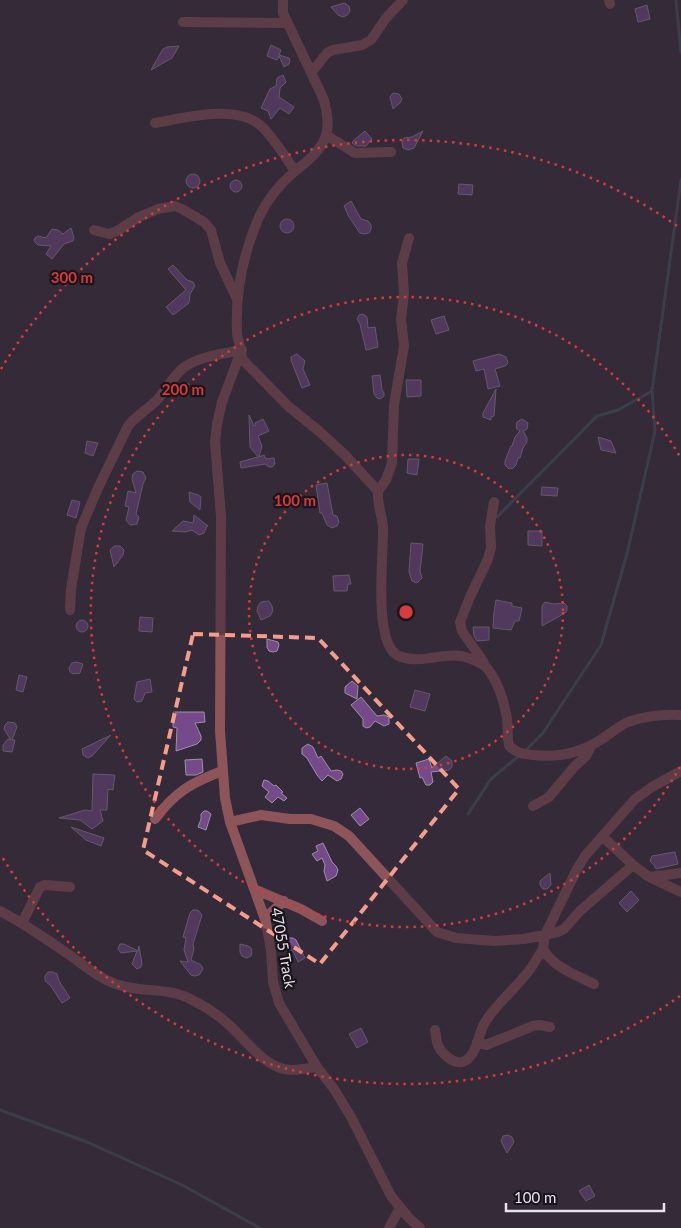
<svg xmlns="http://www.w3.org/2000/svg" width="681" height="1228" font-family="Lato,sans-serif">
<style>
.lines{fill:none;stroke-linecap:round;stroke-linejoin:round}
.stream{stroke:#465560;stroke-width:3}
.building{fill:#744a8a;stroke:#9d91a4}
.minor{stroke:#8d545a;stroke-width:10}
.marked{fill:none;stroke:#f49d8b;stroke-width:4;stroke-dasharray:10 6;stroke-linejoin:round}
.ring{fill:none;stroke:#d83b3c;stroke-width:2.5;stroke-dasharray:2.5 5}
.labels{text-anchor:middle;stroke-width:4.5;stroke-linejoin:round;paint-order:stroke}
.street-label{font-size:15px;fill:#e8e2ec;stroke:#19151b}
.centre{fill:#d83b3c;stroke:#19151b;stroke-width:2.5}
.ring-label{font-size:15px;text-anchor:middle;font-weight:bold;fill:#d83b3c;stroke:#19151b;stroke-width:4.5;stroke-linejoin:round;paint-order:stroke}
</style>
<rect width="100%" height="100%" fill="#342a39"/>
<g class="lines">
<path class="stream" d="M676 0 681 52
M497 517 597 416 618 410 652 391
M525 751 543 733 601 645 627 554 655 431 652 391 681 180
M468 814 491 779 520 755
M0 1110 87 1142 182 1185 260 1228"/>
</g>
<path class="building" d="M344 3 349 6 350 11 347 15 343 17 338 15 331 7Z
M647 5 650 19 638 22 635 9Z
M271 45 281 50 279 55 289 58 290 61 289 64 284 67 279 56 277 60 267 56Z
M179 46 172 58 151 70 163 49 167 47Z
M283 75 286 82 280 88 279 97 294 107 289 114 280 108 271 119 268 111 261 108 270 89 276 86 277 78Z
M393 93 399 94 402 99 400 103 393 109 390 97Z
M365 131 372 139 366 146H357L353 144 352 142Z
M423 131 414 148 408 150 403 148 402 142 404 138 412 137Z
M186 181a7 7 0 1 1 14 0a7 7 0 1 1-14 0Z
M230 186a6 6 0 1 1 12 0a6 6 0 1 1-12 0Z
M459 184 473 185 472 195 458 194Z
M351 201 361 219 368 221 371 225V229L369 233 364 234 360 233 349 217 344 206Z
M280 226a7 7 0 1 1 14 0a7 7 0 1 1-14 0Z
M71 228 74 238 73 241 64 244 52 259 46 254 51 246 38 245 34 241 35 238 38 236 46 238 52 229 58 230 63 234Z
M173 265 187 280 193 282 195 286 190 294 189 303 173 315 166 307 186 290 168 269Z
M363 314 367 317 368 328 375 327 378 347 366 350 360 324 357 319 359 315Z
M444 316 449 330 436 334 431 320Z
M297 354 305 361 303 369 310 385 302 388 291 360V357Z
M499 354 506 357 508 363 505 366 495 369 500 386 488 389 484 369 476 371 473 361Z
M380 375 382 390 384 393V396L380 399 377 398 374 394 372 376Z
M406 380H421V396L407 397Z
M496 389 494 416 491 417V420L483 417V413Z
M249 415 254 426 256 425 255 423 263 419 269 431 258 436 262 446 259 457 264 455 266 459 274 458 275 464 272 467H269L265 464 241 468 240 462 258 457 250 447Z
M522 419 528 423 527 429 523 431 527 438V442L523 448 520 458H518L516 465 513 468 509 469 505 465V461L511 446H512L515 437 520 431 516 428 517 422Z
M598 437 611 441 616 453 601 450Z
M87 441 98 443 93 456 85 453Z
M408 459H419L417 475 407 473Z
M137 471 143 472 146 478 143 484 136 514 139 517 137 524 130 525 126 520 129 507 125 506 128 491 136 493 132 479 133 474Z
M327 483 333 515 337 516 339 522 337 526 332 528 327 525 322 513H320L316 485Z
M542 487 558 488 557 496 541 495Z
M189 492 198 495 201 497 200 510 190 502Z
M72 500 80 502 76 518 67 515Z
M194 515 208 526H207L204 533 199 535 192 530 185 532 172 531 183 521 193 523Z
M528 531H542V546L528 545Z
M411 543 423 544 420 572 422 578 417 583 412 581 409 572Z
M114 546H120L124 550 123 555 114 567 110 550Z
M349 575 351 584H348L347 591H334L333 576Z
M496 600 512 603V606L522 608 519 621H515L511 630 493 628 494 612Z
M269 601 272 606 273 611 270 616 261 620 257 611 258 606 261 602Z
M545 602 554 604 564 603 567 606V610L565 613 542 626V606Z
M140 617 153 618 152 632 139 631Z
M76 626a6 6 0 1 1 12 0a6 6 0 1 1-12 0Z
M473 627H489V640L477 641 474 636Z
M267 639 278 642 279 645 277 651 273 652 269 651 267 647Z
M76 662 83 664 80 673 73 674 70 672 69 668 72 663Z
M19 675 27 677 23 692 16 690Z
M150 679 152 692 145 693 142 701 137 702 134 699 137 682Z
M352 681 358 686 357 699 345 693V687Z
M415 690 430 694 425 711 410 707Z
M361 697 377 716 384 715 389 717V724L384 726 375 721 370 727 366 728 363 726V719L351 705Z
M173 712H204L205 722 195 723 201 736V740L197 744 176 751 177 728 173 727Z
M8 722 15 723 17 727 12 740H15L12 752 3 751V745L8 739 11 740 4 729 5 725Z
M111 735 92 756 88 758 83 755 82 749Z
M308 744 313 747 318 758 321 756 331 771 337 770 341 771 343 774 341 779 337 781 328 775 322 781 317 775 307 758 302 754V748Z
M446 756 452 761V767L449 770 431 772 433 782 430 785H426L422 777 420 778 416 763 429 759 432 768Z
M202 759 203 772 196 775H186L185 760Z
M93 774 115 775 113 790 108 789 107 810H100L103 821 92 829 80 820 59 818 85 810 92 811Z
M264 780 268 781 274 786 276 785 283 792 281 793 287 798 284 801 278 797 272 803 265 797 269 792 262 786Z
M360 808 369 819 360 826 351 815Z
M204 811H207L211 814 206 830 198 827 201 819V814Z
M71 827 104 838 101 846 86 840Z
M323 843 332 862 336 866 338 870 336 876 327 881 324 871 325 865 322 858 317 861 312 854 318 851 316 846Z
M675 852 678 864 656 869 654 865 650 861 652 856Z
M550 873 551 885 547 889H543L540 885V881Z
M631 891 639 900 627 912 619 903Z
M193 910H198L202 915 193 944 194 949 191 960 201 965 203 969 199 975 195 976 191 975 180 961 188 962 184 950 186 938 183 937 190 913Z
M289 938H293L296 940 305 958 298 962 293 951 286 948 285 942Z
M120 944H124L138 951 139 946 142 964 141 967 137 969 132 964 137 951 121 953 118 949Z
M240 944 248 946 251 948 252 952 251 956 247 958 242 956 240 952Z
M48 972H53L57 974 59 981 70 998 62 1003 51 986 45 981V976Z
M361 1028 368 1042 357 1048 349 1034Z
M508 1135 512 1137 514 1142 507 1153 501 1141 503 1136Z
M589 1185 595 1196 586 1201 579 1191Z"/>
<g class="lines">
<path class="minor" d="M283 0V13L324 100C327 113 330 126 325 138 320 152 305 163 294 172 280 184 267 200 259 217 243 254 235 293 237 333 238 342 242 350 242 359L288 406 320 432 344 454 378 491C377 504 382 515 383 528 384 552 372 645 399 656 425 667 448 646 476 661 480 663 483 664 486 667 498 681 504 701 507 719 508 728 507 737 509 745 514 753 525 754 533 755 559 758 581 753 602 739 611 733 619 726 628 722 645 716 664 714 681 715
M609 0 610 4
M183 22 287 23
M312 72 327 53 333 50 362 45 371 40 386 18 403 0
M155 123C184 118 235 104 260 125 274 137 284 156 295 171
M326 135 355 153 391 152
M94 230 109 234 117 231 139 217 158 209 175 206 182 209 204 222 211 230 220 263 237 299
M241 351 222 402 217 424 215 442 221 516 220 731 225 798 230 822 266 922 271 951 273 982 279 1003 317 1067 334 1089 351 1117 391 1196 409 1218 420 1228
M378 491 386 480 392 463 394 405 404 346 401 319 404 294 402 263 409 238
M70 610 71 589 81 528 98 488 128 426C136 416 148 409 157 400 166 390 172 378 182 369 198 356 223 354 242 350
M485 666 483 661 462 631 460 622 470 597 488 559 491 548 490 526 494 502
M533 806 549 797 574 767 586 756 591 746
M155 819C175 792 191 783 222 771
M230 822 261 815 290 819H311L334 826 349 836 437 932 456 938 494 941 524 939 558 932 564 929 580 911 633 865
M602 836 633 865 649 877 681 892
M649 877 681 873
M254 889 301 909 322 921
M0 911C25 924 48 940 71 956 86 967 102 980 119 985 143 993 168 987 190 999 203 1005 217 1014 228 1024 244 1038 262 1064 284 1069 295 1072 306 1068 317 1067
M265 918 284 901
M22 923 40 887 45 885 70 887
M594 984C576 975 553 967 543 949L545 935 576 871 585 856 635 799 652 787 681 771
M435 1030C436 1035 436 1041 438 1045 441 1053 453 1064 462 1062 476 1059 478 1035 484 1024 496 1003 517 988 531 968 535 962 539 955 543 949
M477 1042 486 1045 533 1026 539 1025 550 1027
M389 1228 400 1208"/>
</g>
<path d="M0 0H681V1228H0ZM193 634 318 638 459 789 320 964 143 850Z" fill="#342a39" fill-opacity=".55" fill-rule="evenodd"/>
<path class="marked" d="M193 634 318 638 459 789 320 964 143 850Z"/>
<g class="ring">
<circle cx="406" cy="612" r="157"/>
<path d="M680 767A315 315 0 1 1 680 457"/>
<path d="M680 996A472 472 0 0 1 1 855M1 369A472 472 0 0 1 680 228"/>
</g>
<g class="labels">
<g class="street-label">
<text transform="translate(283 948) rotate(80)" y="5">47055 Track</text>
</g>
</g>
<circle cx="406" cy="612" r="8" class="centre"/>
<g class="ring-label">
<text x="72" y="283">300 m</text>
<text x="183" y="395">200 m</text>
<text x="295" y="506">100 m</text>
</g>
<path d="M506 1203v8h158v-8" fill="none" stroke="#e8e2ec" stroke-width="2.5"/>
<text x="514" y="1203" font-size="15" fill="#e8e2ec" stroke="#19151b" stroke-width="4" paint-order="stroke">100 m</text>
</svg>
